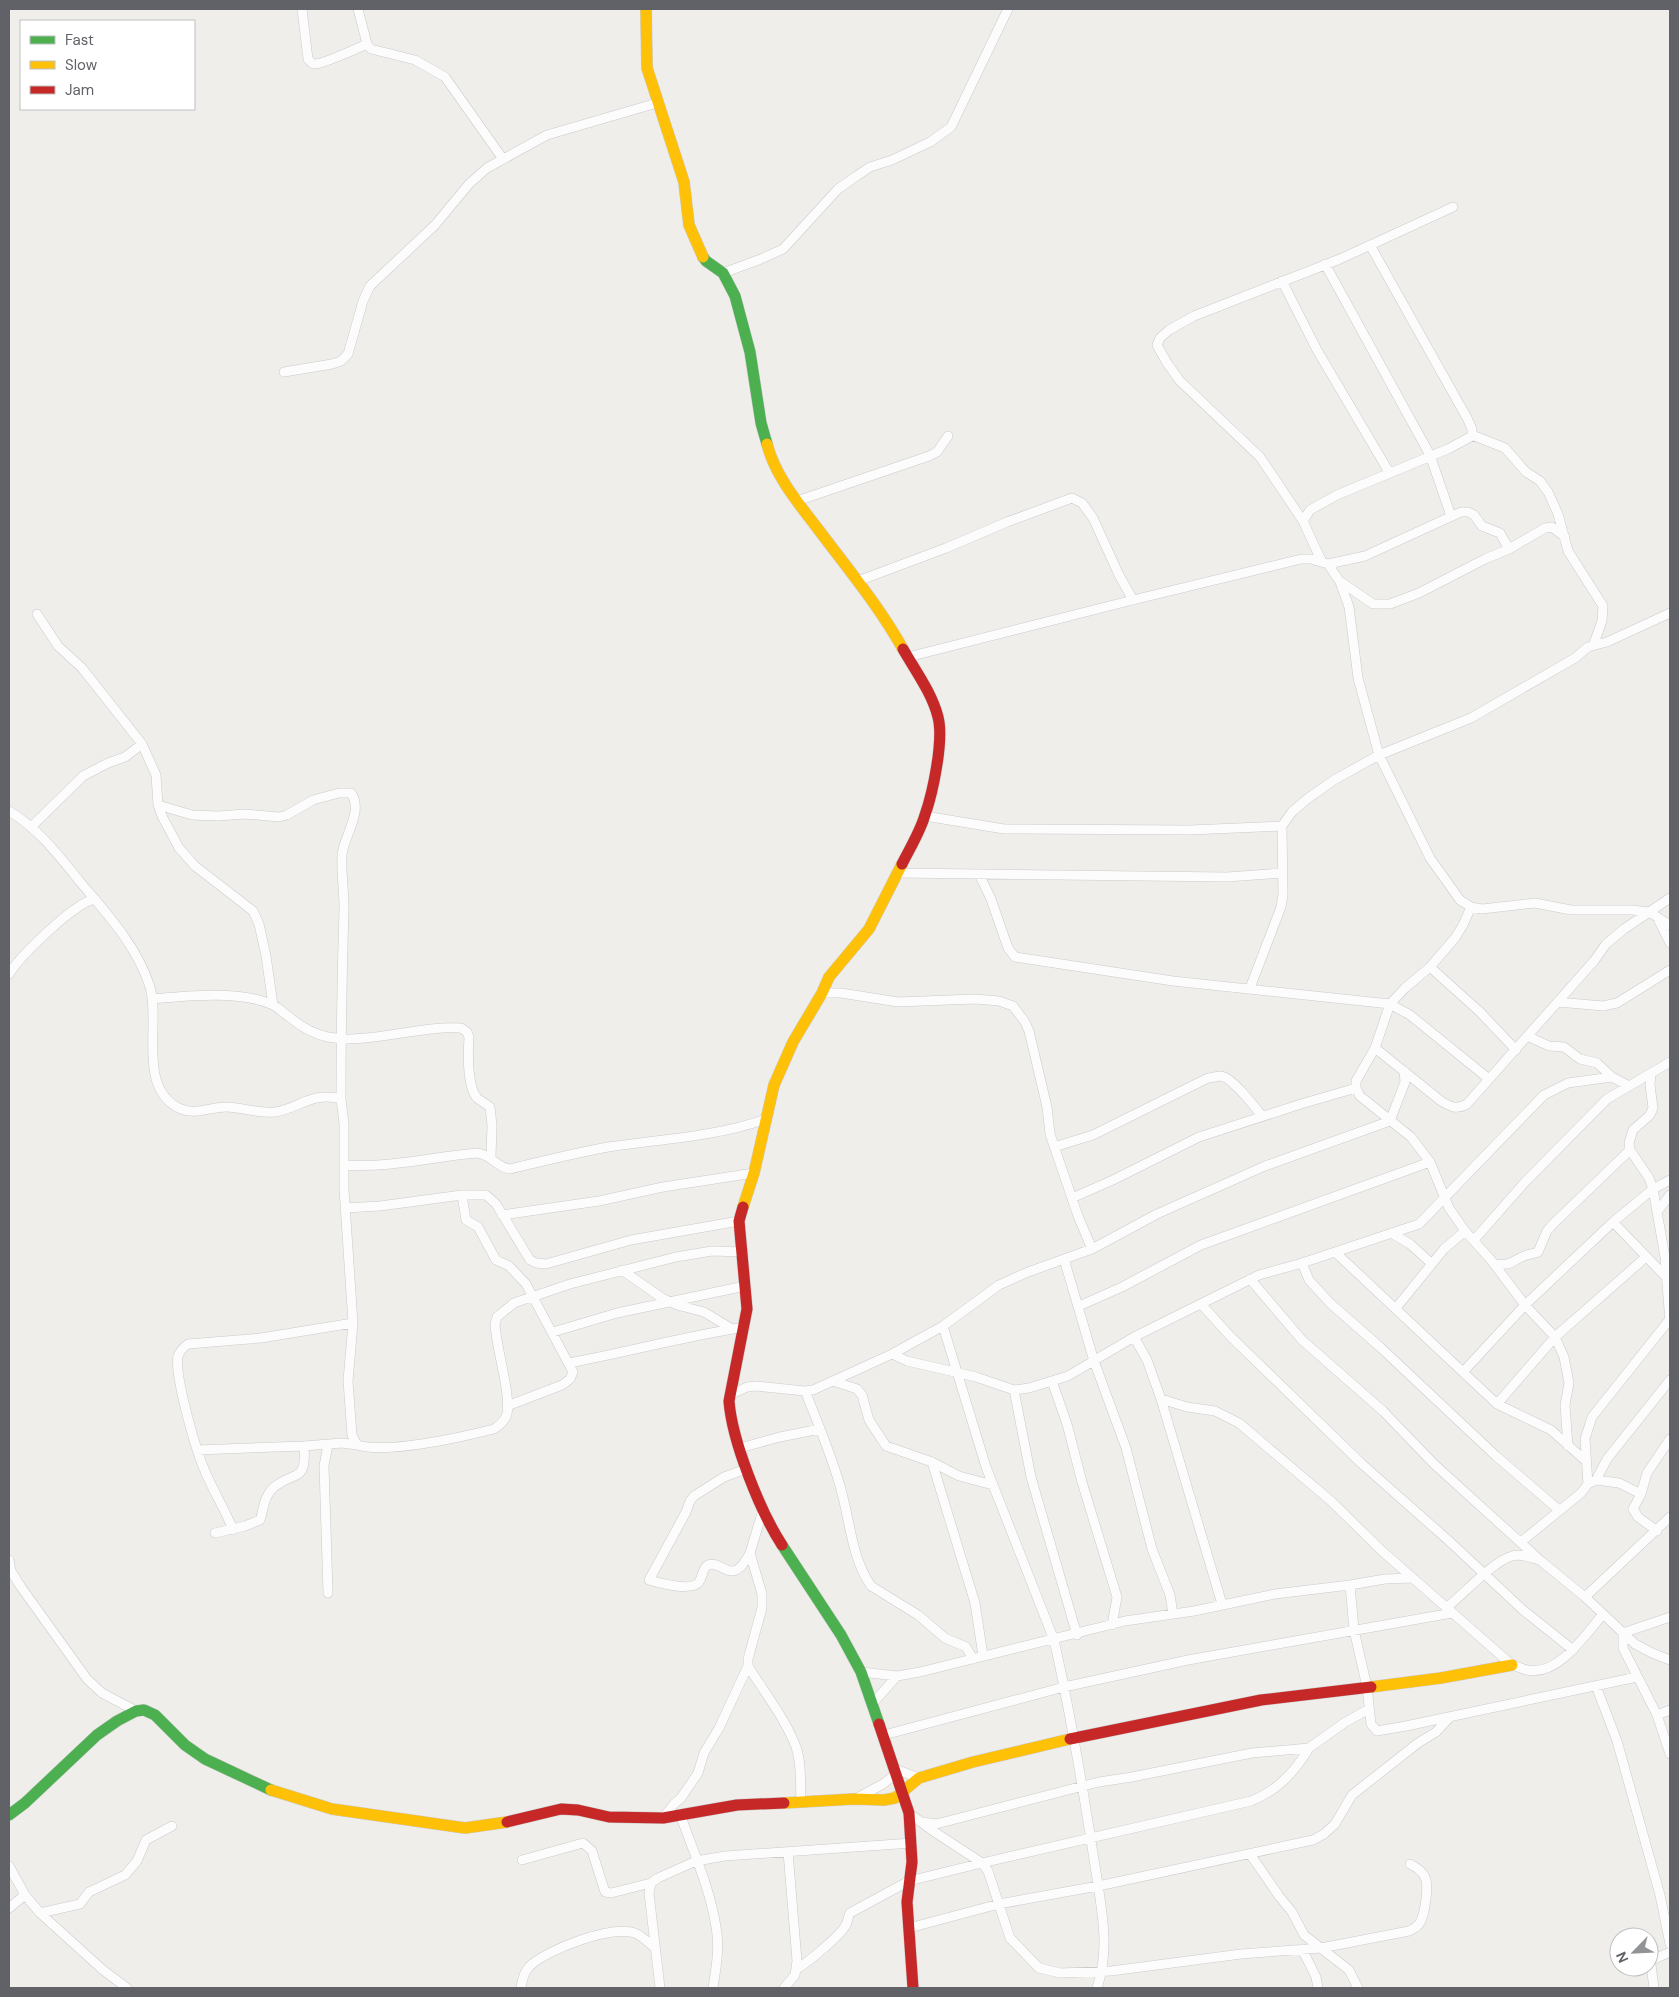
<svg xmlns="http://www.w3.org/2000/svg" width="1679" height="1997" font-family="'DM Sans',sans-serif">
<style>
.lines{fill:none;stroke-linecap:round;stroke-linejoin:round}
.street-casing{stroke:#cbcacb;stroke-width:10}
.fast-casing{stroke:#cacacb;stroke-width:12}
.slow-casing{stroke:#cacacb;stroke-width:12}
.jam-casing{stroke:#cacacb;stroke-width:12}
.street{stroke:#fdfcfc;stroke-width:9}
.fast{stroke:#4caf50;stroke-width:11}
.slow{stroke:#ffc107;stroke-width:11}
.jam{stroke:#c62828;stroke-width:11}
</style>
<rect width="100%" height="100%" fill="#efeeea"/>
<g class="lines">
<defs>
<path id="street" d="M302 9 308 59C310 61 311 63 314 64 321 65 358 48 367 44
M358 9 367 44 371 49 415 60 445 77 503 159
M1325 264 1430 455 1451 516
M723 273 761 259 783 249 838 189 855 177 870 167 892 160 930 142 951 127 1008 9
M1282 281 1317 350 1389 472
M284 372 332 364 341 361 348 354 363 301 370 286 435 225 469 184 487 168 547 135 657 103
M1472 435 1505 448 1526 472 1540 481 1548 492 1558 514 1568 551 1603 606 1602 621 1593 646
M797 501 929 456 937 452 948 436
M1303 521 1310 510 1337 495 1448 449 1472 436V429L1467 418 1370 245
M1321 560 1303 521 1260 457 1180 381 1167 363 1157 345 1160 338 1169 330 1194 316 1340 259 1453 207
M1328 564 1365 556 1461 512H1468L1474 515 1482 526 1500 533 1509 549
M858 581 946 548 1007 522 1072 498 1082 503 1093 518 1119 575 1133 600
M1341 582 1373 604H1390L1419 593 1485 559 1509 549 1545 528 1552 527 1565 537
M37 614 58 646 82 668 142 744 156 775 158 805 162 816 179 848 195 866 253 911 259 924 266 956 273 1005
M908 657 1133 600 1301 559H1311L1328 564 1340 582 1349 607 1358 678 1379 755 1430 858 1460 900 1471 907 1482 909 1535 903 1571 910H1632L1649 912 1670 925
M158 805 192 815 218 816 245 814 279 817 287 815 313 800 339 793H351C364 811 344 835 342 855 341 872 344 890 344 908 342 971 341 1035 341 1099
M9 811C38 828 60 857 81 883 108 915 137 946 150 987 161 1023 136 1089 181 1109 196 1115 211 1107 226 1107 242 1107 258 1114 275 1112 300 1108 312 1091 341 1099L344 1124V1189L353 1323 348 1381 352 1435 357 1445C388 1454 462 1437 494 1429 500 1425 505 1421 507 1414 511 1394 496 1347 495 1324L497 1317 514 1303 570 1284 676 1257 712 1251 742 1252
M925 816 1004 829 1190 830 1282 826
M31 827 83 776 108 763 125 757 142 744
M898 873 1227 877 1282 873
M979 874 991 899 1008 948 1015 957 1173 981 1390 1004 1410 1015 1489 1079
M1471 907 1463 925 1455 938 1430 967 1405 988 1390 1004 1375 1048 1356 1081V1088L1360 1096 1411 1137 1430 1162 1449 1208 1465 1231 1491 1260 1525 1305 1555 1337 1564 1357 1569 1383 1565 1405 1568 1446
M1658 919 1670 943
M1430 967 1480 1012 1516 1050
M9 974C21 955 74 903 95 899
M1250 988 1281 907 1283 895 1282 826 1292 812 1307 799 1334 780 1379 755 1471 718 1575 658 1588 647 1607 642 1670 613
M822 993H841L898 1002 975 999 999 1001 1013 1006 1025 1022 1029 1031 1047 1107 1050 1134 1078 1216 1092 1249
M152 999C185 996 242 990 273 1005 278 1007 283 1013 288 1016 300 1026 313 1034 328 1037 367 1045 419 1025 461 1028L467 1032 469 1037C468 1052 467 1086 477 1098 481 1101 486 1104 490 1107L492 1125 491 1157
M1558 1002 1603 1006 1617 1003 1670 970
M1527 1036 1549 1046 1564 1047 1580 1059 1597 1063 1612 1077 1629 1086
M1375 1048 1441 1101C1451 1107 1456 1110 1467 1104L1594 961 1606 944 1624 929 1670 898
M1651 1074 1650 1085 1653 1108 1650 1115 1633 1130 1629 1143 1630 1150 1649 1178 1653 1189 1665 1257 1670 1323
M1054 1147 1093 1135 1208 1078C1212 1078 1217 1076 1221 1076 1233 1078 1254 1106 1262 1116
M344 1165C391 1168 431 1157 477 1153 493 1155 495 1167 510 1169 543 1161 575 1153 608 1147 661 1139 715 1137 766 1119
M462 1195 466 1220 478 1227 496 1260 509 1266 526 1284 573 1372 570 1379 562 1385 507 1406
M1072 1198 1113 1180 1199 1137 1301 1104 1356 1088
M345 1208 380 1206 462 1195H486L496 1204 530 1260 536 1263 546 1264 631 1240 739 1221
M1657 1212 1670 1195
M502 1215 599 1201 663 1187 754 1173
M1613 1222 1668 1279
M1391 1233 1410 1244 1431 1263
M1474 1240 1526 1181 1607 1099 1670 1062
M1335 1252 1497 1404 1551 1430 1586 1461
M1064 1259 1094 1361 1126 1448 1152 1549 1170 1595 1173 1614
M1302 1263 1309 1280 1330 1303 1380 1347 1496 1456 1559 1510
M1494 1264C1509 1266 1509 1263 1522 1257 1527 1254 1533 1254 1538 1252L1547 1231 1553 1224 1630 1150
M622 1270 662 1298 677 1305 704 1312 732 1329
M1250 1279 1302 1340 1383 1411 1434 1464 1541 1561 1585 1597 1635 1644 1652 1653 1670 1660
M1201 1304 1230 1336 1362 1464 1448 1540 1523 1610 1573 1650
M1079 1306 1122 1287 1201 1245 1430 1162
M1396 1308 1444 1249 1465 1231
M943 1326 986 1467 1054 1640C1066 1692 1075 1744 1084 1797 1088 1822 1092 1847 1096 1872 1102 1911 1110 1950 1097 1988
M553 1332 617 1313 745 1286
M1134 1337 1147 1360 1161 1399 1222 1604
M892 1354 907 1361 976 1377 1014 1390 1029 1388 1068 1376 1134 1337 1259 1275 1302 1263 1419 1224 1544 1095 1568 1083 1612 1077
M569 1363C628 1352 686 1336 745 1327
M1463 1372 1525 1305 1613 1222 1653 1189 1670 1180
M833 1381 857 1389 862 1395 869 1420 886 1446 932 1462 959 1476 993 1485
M1052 1381 1067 1424 1082 1482 1117 1597 1112 1625
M1014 1390 1031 1477 1077 1635
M805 1391C818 1423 831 1454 840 1486 850 1519 851 1557 871 1586L918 1615 945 1638 966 1647 973 1659
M732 1394 747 1387 756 1386 805 1391 813 1390 892 1354 943 1326 999 1285 1028 1272 1092 1249 1157 1214 1265 1166 1390 1121 1405 1082 1404 1071
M1161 1399 1187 1407 1215 1411 1239 1423 1331 1501 1382 1551 1512 1665C1517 1666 1522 1669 1527 1670 1558 1677 1586 1634 1603 1614
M1497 1404 1555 1337 1646 1257
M740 1448 780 1437 820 1429
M197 1450 304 1446 342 1443 357 1445
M932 1462 975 1603 983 1656
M746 1469 724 1477 694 1496 690 1501 686 1512 649 1580C660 1583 691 1592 699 1582 703 1577 702 1568 708 1565 722 1559 732 1589 750 1553
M1596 1480 1619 1483 1641 1494
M1588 1484 1596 1480 1607 1459 1670 1380
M763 1510 750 1553 762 1594V1608L748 1659V1666C764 1692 785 1718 796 1747 802 1764 800 1783 801 1801
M233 1530C225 1509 213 1491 205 1471 196 1451 174 1375 178 1356 180 1350 184 1347 188 1344L261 1338 353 1323
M1657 1531 1638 1517 1633 1509 1641 1494 1647 1473 1670 1439
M215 1533 245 1526 260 1520C264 1509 263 1498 273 1488 294 1470 307 1484 304 1446
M1521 1542 1581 1493 1588 1484 1585 1439 1592 1417 1670 1319
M9 1560 11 1571 21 1587 87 1679 102 1693 136 1711
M1350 1585 1354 1630 1367 1687 1371 1724 1377 1731 1406 1726 1637 1677
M328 1593 324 1466 328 1445
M1585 1597 1670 1517
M1446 1608C1464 1594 1492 1562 1512 1556 1520 1553 1531 1558 1539 1560
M1670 1617 1623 1633V1648L1657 1715 1670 1754
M861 1672 897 1676 920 1672 1125 1621 1194 1611 1275 1594 1350 1585 1385 1579 1413 1578
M1596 1686 1617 1741 1660 1895 1670 1944
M873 1703 897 1676
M1657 1715 1670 1710
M884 1735 1064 1687 1188 1660 1452 1613
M895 1769 919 1778
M857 1798 883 1784 897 1773
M909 1813 933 1831 982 1863 988 1871 1010 1938 1039 1968 1060 1973 1111 1971 1241 1954 1321 1948 1409 1931C1413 1929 1416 1928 1419 1924 1425 1916 1429 1886 1425 1877 1422 1871 1416 1867 1410 1864
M680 1814C693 1851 710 1888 716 1927 720 1947 716 1968 713 1988
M663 1818 674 1804 681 1798 698 1773 704 1753 719 1728 748 1666
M922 1822 936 1824 948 1821 1099 1782 1132 1777 1252 1753 1309 1748 1344 1723 1369 1709
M1250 1854 1279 1896 1292 1912 1304 1935 1349 1970 1358 1988
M522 1860 583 1843 592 1851 605 1892 611 1893 651 1883
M9 1866 25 1895 40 1913 103 1970 127 1988
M9 1908 25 1895
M40 1913 80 1904 89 1892 125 1875 137 1861 146 1840 172 1826
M909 1928 999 1904 1098 1886 1313 1840 1324 1834 1335 1824 1352 1795 1418 1743 1436 1732 1450 1717
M1302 1949 1316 1977 1318 1988
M797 1969C808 1962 840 1936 846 1925 848 1921 848 1917 850 1913L909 1881 982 1863 1251 1801C1277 1791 1295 1772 1309 1748
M521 1988C522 1981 524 1972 529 1967 545 1950 615 1923 637 1934 643 1937 649 1943 655 1948
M660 1988 649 1893 651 1883 658 1878 696 1861 725 1856 912 1843
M784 1988 795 1975 797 1961 788 1852
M1654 1988 1651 1965 1652 1960 1670 1952"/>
<path id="fast" d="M703 257 706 261 723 273 735 296 750 352 761 423 767 444
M782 1545 841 1635 861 1672 879 1724
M9 1815 25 1803 97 1735 117 1721 136 1711 144 1710 155 1715 185 1745 205 1759 271 1790"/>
<path id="slow" d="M646 9 647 68 684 182 689 225 703 257
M767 444C775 476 799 504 818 529 848 569 879 606 903 649
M743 1207 754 1173 774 1085 793 1042 822 993 829 977 869 929 902 864
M1371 1687 1441 1678 1512 1665
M271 1790 332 1809 465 1828 507 1822
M784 1803 854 1799 884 1800 895 1798 919 1778 973 1762 1070 1739"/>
<path id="jam" d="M902 864C910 848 920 832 925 815 933 792 944 740 938 717 932 693 915 670 903 649
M743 1207 739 1221 747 1309 729 1401C732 1441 760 1511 782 1545
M879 1724 909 1813 912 1862 907 1902 913 1988
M1070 1739 1261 1700 1371 1687
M507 1822 561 1809 578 1810 609 1817 663 1818 737 1805 784 1803"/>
</defs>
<use href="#street" class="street-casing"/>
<use href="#fast" class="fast-casing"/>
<use href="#slow" class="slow-casing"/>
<use href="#jam" class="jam-casing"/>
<use href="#street" class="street"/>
<use href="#fast" class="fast"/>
<use href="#slow" class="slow"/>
<use href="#jam" class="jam"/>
</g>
<rect width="1679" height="1997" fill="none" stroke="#606267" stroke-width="20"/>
<rect x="20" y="20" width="175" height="90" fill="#ffffff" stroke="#bfc0c2"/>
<rect x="30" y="36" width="25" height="8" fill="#4caf50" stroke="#bfc0c2"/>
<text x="65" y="45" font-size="15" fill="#606267">Fast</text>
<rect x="30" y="61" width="25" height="8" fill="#ffc107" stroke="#bfc0c2"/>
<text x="65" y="70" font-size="15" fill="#606267">Slow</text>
<rect x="30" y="86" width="25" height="8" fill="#c62828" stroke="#bfc0c2"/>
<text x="65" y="95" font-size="15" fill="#606267">Jam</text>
<g transform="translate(1634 1952) rotate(246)"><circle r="24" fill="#ffffff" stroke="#bfc0c2"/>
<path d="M0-4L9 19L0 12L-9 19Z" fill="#929395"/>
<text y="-8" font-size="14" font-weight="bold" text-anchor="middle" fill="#606267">N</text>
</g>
</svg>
